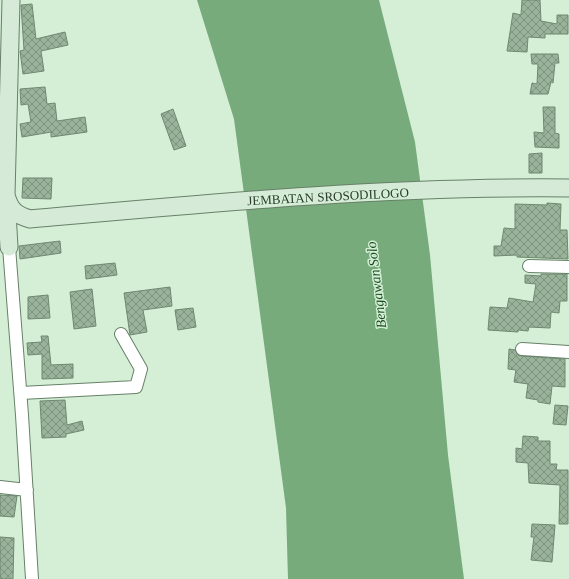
<svg xmlns="http://www.w3.org/2000/svg" width="569" height="579" font-family="Georgia,serif">
<style>
.water{fill:#78ab7b}
.building{fill:url(#building-cross-hatch);stroke:#6f8870}
.lines{fill:none;stroke-linecap:round;stroke-linejoin:round}
.street-casing{stroke:#678068;stroke-width:14}
.secondary-casing{stroke:#678068;stroke-width:19}
.street{stroke:#fff;stroke-width:12}
.secondary{stroke:#d5ead7;stroke-width:17}
.labels{text-anchor:middle;stroke-width:3;stroke-linejoin:round;paint-order:stroke}
.street-label{font-size:13px;fill:#2f3a30;stroke:#d4efd5}
.water-label{font-size:14px;font-style:italic;fill:#144b1e;stroke:#d4efd5}
</style>
<defs>
<pattern id="building-cross-hatch" width="8" height="8" patternUnits="userSpaceOnUse"><rect width="8" height="8" fill="#98b39a"/><path d="M0 0l8 8M0 8l8-8" fill="none" stroke="#7c937e"/></pattern>
</defs>
<rect width="100%" height="100%" fill="#d4efd5"/>
<path class="water" d="M197 0H379L415 142 430 255 448 455 464 579H288L286 508 234 119Z"/>
<path class="building" d="M522 0H540L541 21 557 24V15H568V34H545V38L528 37 527 52 507 51 513 13 521 15Z
M32 4 36 39 65 32 68 45 41 51 44 71 23 74 20 51 24 50 21 5Z
M531 54H558L559 63H555L553 83 551 82 548 94H530L532 83 537 84 538 64H532Z
M45 87 47 104 55 103 57 121 85 117 87 132 51 137V132L22 137 20 124 31 122 28 104 21 105 20 89Z
M543 107H555V133L559 134V148L535 147 534 132 544 133Z
M173 109 186 146 174 150 161 114Z
M542 153V173H529V154Z
M23 178H52L51 199 22 198Z
M547 203 561 204 560 230H567L568 259 517 257V255L494 256V246H501L504 228 515 229V204L547 205Z
M60 241 61 253 20 259 19 246Z
M115 263 117 275 86 279 85 266Z
M541 274H567V301H560L559 313 551 312 550 328 529 327 528 331 518 330V332L488 330 490 307 507 308 509 298 533 302 536 284 525 283V275L541 276Z
M170 287 172 306 143 310 147 332 130 335 124 293Z
M92 289 96 326 74 329 70 292Z
M48 295 50 318 28 319V297Z
M193 308 196 327 178 330 175 310Z
M41 336H48L51 365 73 364V378L42 379V354L28 355 27 343 42 342Z
M509 349 515 350 518 355 522 356 565 359V387L552 386 550 404 538 402V400L526 398 528 384 514 382 516 370 508 369Z
M65 400 67 425 82 421 84 430 66 434V437L42 438 40 401Z
M555 405 568 406 566 425 553 424Z
M523 436 538 437V441H550V464H557L556 470H568V524H559L560 485 529 483 528 463 516 462V448L522 449Z
M0 495 17 496 14 517 0 516Z
M532 524 555 525 552 562 531 560 534 537H531Z
M0 537 14 538 13 579H0Z"/>
<g class="lines">
<defs>
<path id="street" d="M9 247 22 415 32 579
M529 266 569 267
M522 349 569 352
M21 393 136 387 141 369 121 334
M0 487 27 490"/>
<path id="secondary" d="M6 195C10 210 16 215 30 219 209 203 389 186 569 188
M9 247 6 195 11 0"/>
</defs>
<use href="#street" class="street-casing"/>
<use href="#secondary" class="secondary-casing"/>
<use href="#street" class="street"/>
<use href="#secondary" class="secondary"/>
</g>
<g class="labels">
<g class="street-label">
<text transform="translate(328 196) rotate(-3)" y="5">JEMBATAN SROSODILOGO</text>
</g>
<g class="water-label">
<text transform="translate(376 285) rotate(-97)" y="5">Bengawan Solo</text>
</g>
</g>
</svg>
